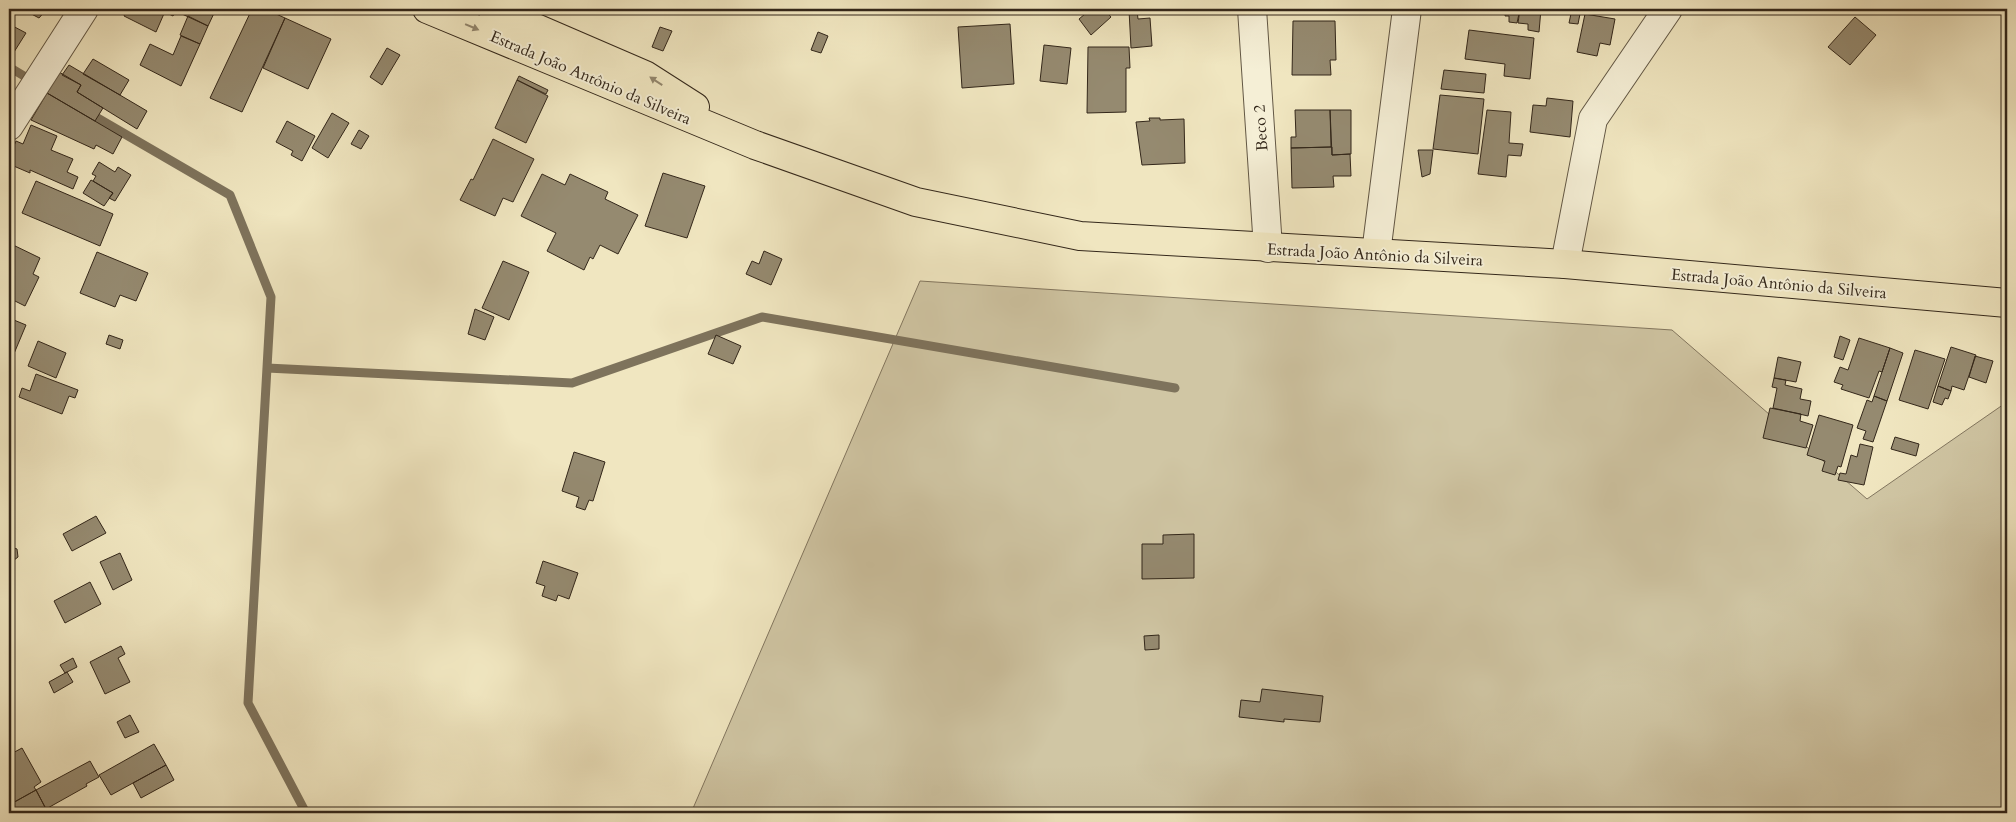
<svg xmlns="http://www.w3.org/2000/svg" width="2016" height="822" font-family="Cardo,serif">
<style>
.green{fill:#d0c6a4;stroke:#82765f}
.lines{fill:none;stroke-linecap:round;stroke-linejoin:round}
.stream{stroke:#7e735c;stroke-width:9}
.building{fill:#958a70;stroke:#33271a}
.minor-casing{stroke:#625744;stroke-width:30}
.major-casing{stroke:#33271a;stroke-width:30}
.minor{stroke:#f5efd6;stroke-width:28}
.major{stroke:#f0e6c0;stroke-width:28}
.oneway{fill:#92866d}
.labels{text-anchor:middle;stroke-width:4;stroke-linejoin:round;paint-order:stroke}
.street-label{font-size:16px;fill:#33271a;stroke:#f5efd6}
</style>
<rect width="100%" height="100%" fill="#f0e6c0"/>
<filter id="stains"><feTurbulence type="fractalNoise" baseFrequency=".004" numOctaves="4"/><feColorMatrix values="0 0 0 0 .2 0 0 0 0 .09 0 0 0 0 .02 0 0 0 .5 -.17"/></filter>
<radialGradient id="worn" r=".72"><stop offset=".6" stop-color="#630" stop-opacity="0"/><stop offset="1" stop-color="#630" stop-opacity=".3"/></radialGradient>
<path class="green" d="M920 281 1672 330 1867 499 2007 402V813H691Z"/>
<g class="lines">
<path class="stream" d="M9 67 34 82
M87 112 230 195 271 297 248 703 306 813
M267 368 572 383 762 317 1175 388"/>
</g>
<path class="building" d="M22 9H47L39 18Z
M127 9H166L156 32 124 16Z
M166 9H184L182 14 176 11 173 16 165 12Z
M184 9H216L208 26 182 14Z
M252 9H265L285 18 242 112 210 98Z
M1091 9H1104L1111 17 1091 35 1079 19Z
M1506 9H1520L1517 23 1509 22V16H1505Z
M1520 9H1541L1539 32 1528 30V24L1518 23Z
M1572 9H1581L1578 24 1569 23Z
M1129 10H1137L1138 19 1150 18 1152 46 1131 48Z
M1585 14 1615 19 1610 45 1600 43 1597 56 1577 52Z
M188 16 208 26 200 44 180 35Z
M1855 17 1876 35 1850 65 1828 47Z
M285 18 331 39 308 89 263 68Z
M1293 21H1335L1336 60H1330L1331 75H1292Z
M9 24 26 33 9 60Z
M1010 24 1014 84 962 88 958 27Z
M660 27 672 31 663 51 652 47Z
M1469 30 1534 38 1530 79 1504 76 1505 64 1465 59Z
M818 32 828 36 821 53 811 50Z
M181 36 200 44 181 86 140 65 150 44 173 55Z
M1044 45 1071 48 1067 84 1040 81Z
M1088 47H1129L1130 68H1126V112L1087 113Z
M387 48 400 55 382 85 370 77Z
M93 59 129 80 120 95 83 74Z
M69 65 147 111 137 129 77 92 81 85 62 75Z
M1444 70 1486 74 1484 93 1441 89Z
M59 72 81 85 77 92 103 108 95 121 47 93Z
M519 76 548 90 546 94 517 80Z
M517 80 548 96 526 143 495 128Z
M47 93 122 137 113 154 96 145 94 149 31 120Z
M1440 95 1484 99 1478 154 1433 149Z
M1547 98 1573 101 1570 137 1530 132 1533 105 1546 106Z
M1295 110H1330L1331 147 1291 148V137H1296Z
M1330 110H1351V154L1332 155Z
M1487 110 1511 112 1509 143 1523 144 1521 156 1508 155 1506 177 1478 174Z
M332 113 349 123 328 158 312 148Z
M1149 118H1160V120L1184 119 1185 163 1142 165 1136 122 1150 121Z
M287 121 315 136 302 161 291 155 293 151 276 142Z
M31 125 57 136 51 150 73 159 67 172 78 177 73 189 30 170V173L9 164V158L16 141 23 144Z
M359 130 369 136 361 149 351 144Z
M493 139 534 159 513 202 503 198 495 216 460 200 471 179 473 180Z
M1332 147V155L1350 154 1351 176H1333L1334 187 1292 188 1291 148Z
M1418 150H1433L1430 174 1422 177Z
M99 162 115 172 118 167 131 175 115 201 109 198 113 193 93 181 96 176 92 174Z
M663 173 705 186 687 238 645 226Z
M542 174 565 185 570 174 608 192 605 199 638 215 618 254 600 245 593 259 590 257 584 270 547 251 556 233 521 216Z
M91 180 113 193 104 206 83 193Z
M36 181 113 214 100 246 22 213Z
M9 243 40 258 33 274 39 277 25 306 9 298Z
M764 251 782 259 771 285 746 274 752 261 759 264Z
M97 252 148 273 136 301 120 295 115 307 80 293Z
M503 261 529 272 509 320 482 308Z
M475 309 494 317 485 340 468 334Z
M9 318 26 325 13 356 9 354Z
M109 335 123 340 120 349 106 344Z
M716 335 741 346 733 364 708 354Z
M1840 336 1850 340 1843 360 1834 357Z
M1859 338 1890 348 1882 372 1879 371 1869 398 1841 389 1843 385 1834 382 1840 367 1848 370Z
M38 341 66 353 56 378 28 366Z
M1951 347 1976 355 1964 390 1952 386 1951 391 1938 386Z
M1890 348 1903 353 1887 401 1874 396Z
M1915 350 1945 359 1928 409 1899 400Z
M1975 356 1993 361 1986 383 1969 377Z
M1778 357 1801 362 1796 382 1774 378Z
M36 374 78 390 75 398 69 396 62 414 19 397 22 388 30 391Z
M1774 378 1786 380 1785 385 1802 389 1800 399 1811 401 1808 416 1773 408 1777 388 1772 387Z
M1938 386 1951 391 1948 399 1945 398 1942 405 1933 402Z
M1874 396 1887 401 1873 442 1863 439 1866 431 1857 428 1867 400 1872 402Z
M1770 408 1801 414 1800 421 1813 425 1806 448 1763 438Z
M1819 415 1853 425 1841 467 1838 466 1835 475 1822 471 1825 461 1807 455Z
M1895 437 1919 444 1916 456 1891 449Z
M1860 444 1873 447 1864 485 1838 480 1840 473 1846 474 1851 455 1857 457Z
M574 452 605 462 593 501 589 500 585 510 576 507 579 497 562 491Z
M96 516 106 533 72 551 63 534Z
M1194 534V578L1142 579V544H1163V535Z
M9 546 17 549 18 557 9 564Z
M120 553 132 580 113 590 100 562Z
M543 561 578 573 569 599 558 595 556 601 542 596 545 586 536 583Z
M90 582 101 604 65 623 54 601Z
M1159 635V649L1145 650 1144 636Z
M121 646 125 654 118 658 130 682 105 694 90 662Z
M73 658 77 667 65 673 60 665Z
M67 672 73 682 54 693 49 682Z
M1262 689 1323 696 1320 722 1284 719V722L1239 717 1241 700 1260 702Z
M130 715 139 732 125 738 117 722Z
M154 744 166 765 111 795 99 775Z
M22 748 41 782 34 787 36 790 9 805V755Z
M90 761 99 777 86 784 87 786 46 809 36 790Z
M166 765 174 780 141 798 133 783Z
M36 790 46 809 38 813H9V805Z"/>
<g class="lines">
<defs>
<path id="minor" d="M1252 9 1268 248
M9 126 84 9
M1376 253 1407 9
M1565 264 1593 119 1668 9"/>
<path id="major" d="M427 9 755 145 916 202 1080 236 1565 264 2007 303
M492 9 645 75 695 107"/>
</defs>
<use href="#minor" class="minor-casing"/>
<use href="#major" class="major-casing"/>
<use href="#minor" class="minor"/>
<use href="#major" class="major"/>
</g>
<defs><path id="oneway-solid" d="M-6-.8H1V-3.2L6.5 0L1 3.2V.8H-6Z" transform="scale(1.25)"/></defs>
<g class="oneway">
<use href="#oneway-solid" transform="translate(472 27) rotate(23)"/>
<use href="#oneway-solid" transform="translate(656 81) rotate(-147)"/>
</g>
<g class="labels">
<g class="street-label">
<text transform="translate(591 77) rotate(23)" y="6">Estrada João Antônio da Silveira</text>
<text transform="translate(1260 128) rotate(-94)" y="6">Beco 2</text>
<text transform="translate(1375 254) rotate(3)" y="6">Estrada João Antônio da Silveira</text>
<text transform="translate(1779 283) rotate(5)" y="6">Estrada João Antônio da Silveira</text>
</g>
</g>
<rect width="2016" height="822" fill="none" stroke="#f0e6c0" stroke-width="30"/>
<rect x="10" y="10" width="1996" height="802" fill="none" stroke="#33271a" stroke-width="2.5"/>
<rect x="15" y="15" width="1986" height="792" fill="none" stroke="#33271a"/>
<rect width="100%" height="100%" filter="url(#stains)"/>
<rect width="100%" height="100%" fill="url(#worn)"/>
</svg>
